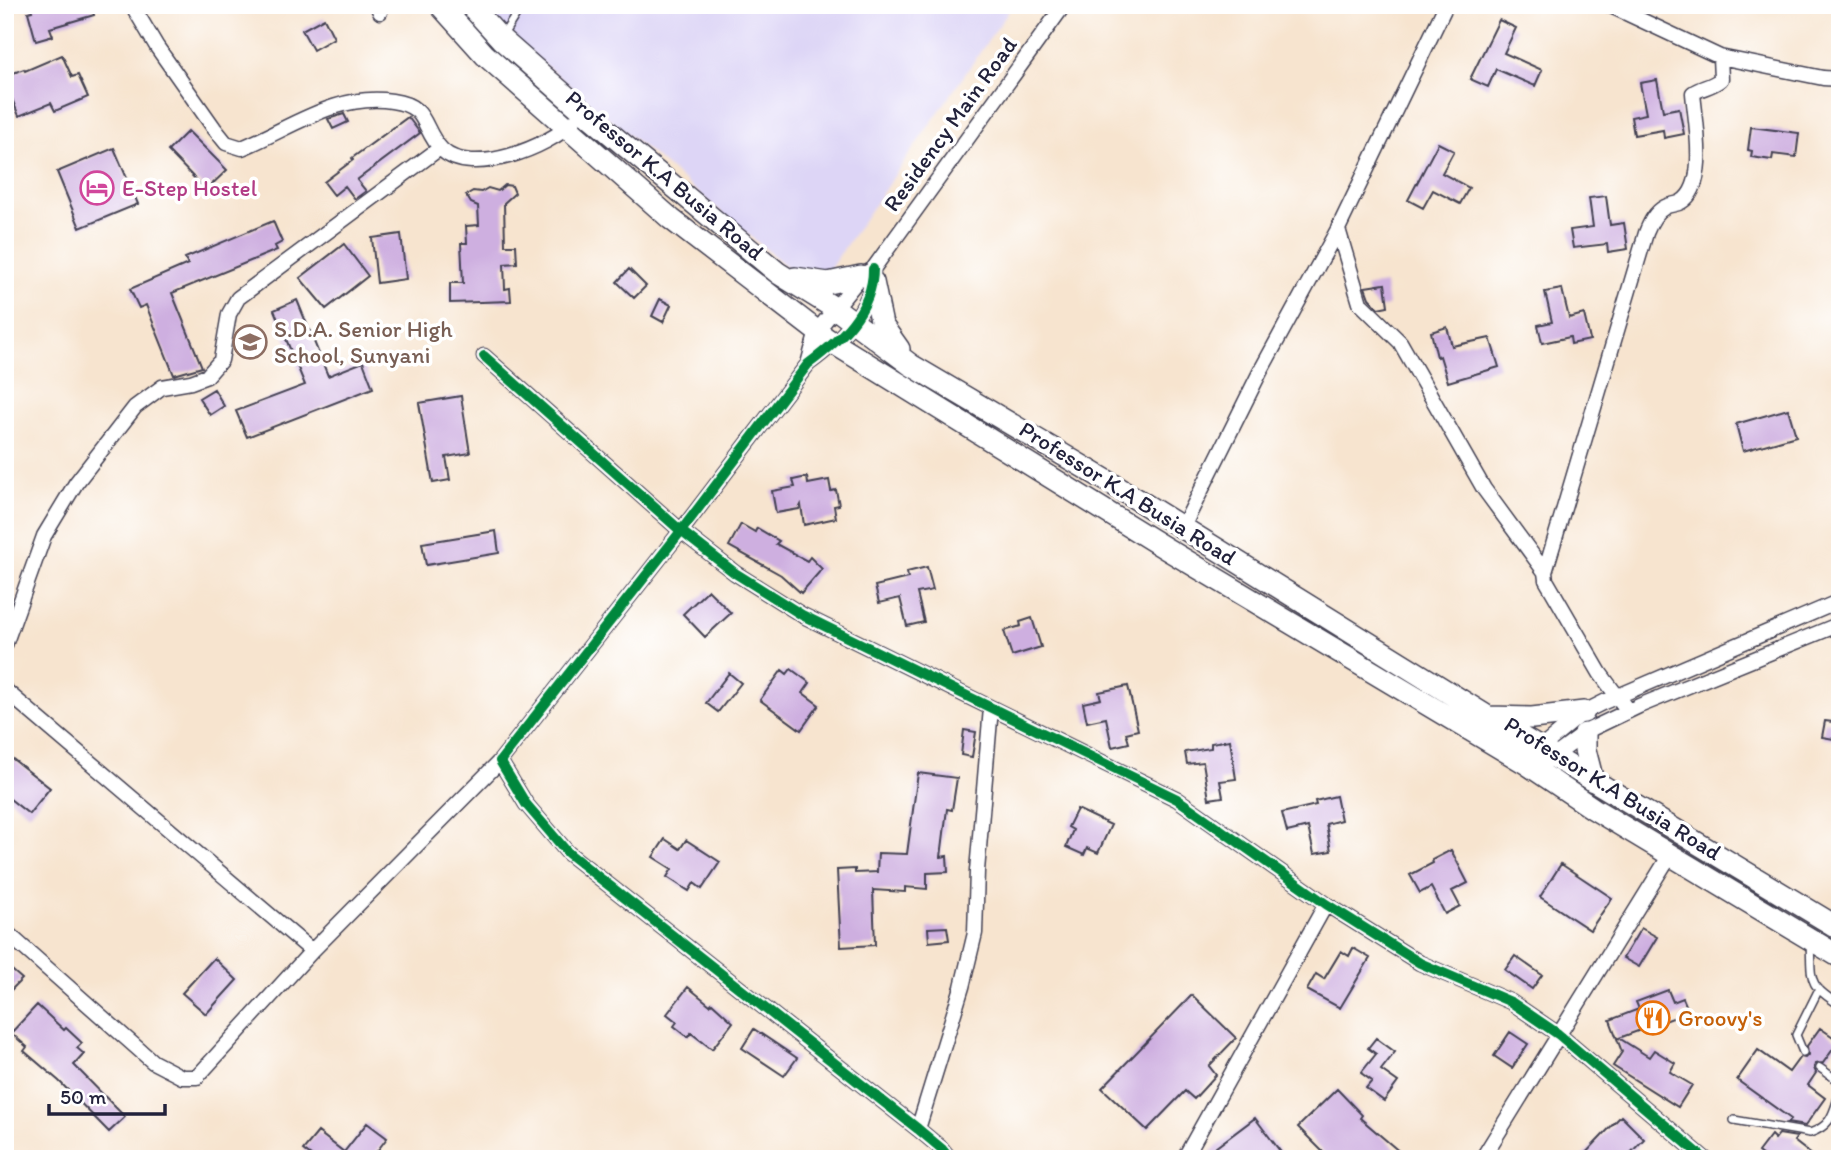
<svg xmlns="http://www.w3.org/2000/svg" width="1845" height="1164" font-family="Itim,sans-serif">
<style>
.built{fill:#ddd5f6}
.building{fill:#ceafe0}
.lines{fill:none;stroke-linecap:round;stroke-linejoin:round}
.lane-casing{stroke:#423f51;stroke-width:10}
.street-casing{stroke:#423f51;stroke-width:17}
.primary-casing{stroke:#423f51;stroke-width:24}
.lane{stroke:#fff;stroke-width:7}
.street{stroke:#fff;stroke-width:14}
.primary{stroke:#fff;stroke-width:21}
.cycleway-casing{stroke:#fff;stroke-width:15}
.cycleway{stroke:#00873e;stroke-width:10}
.labels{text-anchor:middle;stroke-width:7;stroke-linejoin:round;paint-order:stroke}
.street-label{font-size:23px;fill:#22223b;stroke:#fff}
.hotel-label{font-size:23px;fill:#b23c85;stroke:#fff;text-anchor:start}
.education-label{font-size:23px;fill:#785e54;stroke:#fff;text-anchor:start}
.food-label{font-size:23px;fill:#c56008;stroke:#fff;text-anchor:start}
</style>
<rect width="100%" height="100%" fill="#fff"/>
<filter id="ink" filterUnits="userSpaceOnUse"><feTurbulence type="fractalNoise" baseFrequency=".0143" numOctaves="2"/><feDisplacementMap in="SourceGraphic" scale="14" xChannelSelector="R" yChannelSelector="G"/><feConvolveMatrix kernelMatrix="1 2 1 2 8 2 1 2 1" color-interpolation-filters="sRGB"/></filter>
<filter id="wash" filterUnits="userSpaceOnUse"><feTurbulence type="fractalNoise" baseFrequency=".00686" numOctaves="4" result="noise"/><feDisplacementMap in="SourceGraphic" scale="28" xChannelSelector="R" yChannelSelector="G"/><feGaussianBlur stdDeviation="1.57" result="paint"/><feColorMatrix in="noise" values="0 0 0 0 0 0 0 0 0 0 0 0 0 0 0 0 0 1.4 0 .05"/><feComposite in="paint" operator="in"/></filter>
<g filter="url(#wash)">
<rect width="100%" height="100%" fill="#f7e4cf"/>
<path class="built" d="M482 5H1013L815 290 521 45Z"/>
<g id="blocks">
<path class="building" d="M30 5H91L94 15 50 28 53 36 36 41 28 12 32 11Z
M324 18 334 38 313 50 302 30Z
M1499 20 1516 28 1504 53 1542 70 1535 86 1496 69 1488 87 1470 79Z
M62 55 72 77 78 75 88 97 55 111 51 103 19 116 12 99 5 101V76L24 69 25 71Z
M1657 80 1663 111 1679 108 1684 134 1664 138 1663 130 1634 135 1631 117 1646 114 1640 83Z
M344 114 348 122 333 129 328 119Z
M408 117 420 133 357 180 366 191 355 199 345 186 334 195 324 182 353 160 352 158Z
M1751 127 1799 133 1796 157 1773 154 1772 160 1751 157 1752 151 1748 150Z
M188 131 227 170 206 190 168 151Z
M1438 143 1454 151 1442 173 1469 188 1460 204 1433 190 1423 208 1408 200Z
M114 148 138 204 80 228 57 172Z
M505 185 512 186 515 193 504 203 505 245H516L517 263 504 264 505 289 510 288 511 301 450 303V283H463L461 243H467L466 226 479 225 478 206 471 203 466 195 473 191 481 192 488 188 498 191Z
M1606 196 1610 225 1624 223 1628 249 1608 252 1607 244 1573 248 1570 230 1593 227 1589 198Z
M273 221 282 242 275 246 277 250 172 293 202 367 174 375 146 305 139 308 130 289 188 264 185 258Z
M401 234 406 279 377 283 372 238Z
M344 244 368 276 326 309 300 278Z
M629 269 646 286 634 298 617 282Z
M1385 284 1388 306 1378 308 1369 298 1365 287Z
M1562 289 1569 318 1584 314 1590 340 1571 344 1570 337 1542 343 1538 325 1552 322 1545 292Z
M660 299 671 305 663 322 652 316Z
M297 300 328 376 363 362 373 388 247 437 236 411 305 385 274 310Z
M1447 327 1452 346 1490 338 1499 367 1448 382 1440 356 1437 357 1431 332Z
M214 389 224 406 210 415 199 398Z
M461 396 470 453 446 457 450 480 433 483 419 403Z
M1788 409 1796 436 1743 451 1736 424Z
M807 477 808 484 829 480 831 491 836 490 839 505 834 506 836 518 804 525 801 505 799 509 776 513 772 491 795 487 793 480Z
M741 524 755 532 757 528 779 541 776 544 807 561 810 557 822 569 801 593 781 575 729 546Z
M496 531 499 553 426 565 422 543Z
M927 567 933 590 917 593 924 622 907 626 900 598 879 603 875 586 908 578 907 572Z
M708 590 731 613 705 637 683 614Z
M1032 618 1041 647 1012 656 1004 631 1021 626 1020 622Z
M791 669 810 683 803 693 819 705 801 730 760 700 782 670 787 674Z
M729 673 741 683 718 712 706 703Z
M1128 686 1138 730 1126 733 1129 743 1112 747 1106 718 1087 722 1083 703 1101 699 1099 692Z
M1825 721 1840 723V740L1822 737Z
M964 730 976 732 972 757 961 755Z
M1230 740 1236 779 1220 781 1223 797 1209 799 1203 762 1187 764 1185 752 1211 748V743Z
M5 753 50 788 29 814 5 795Z
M918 773 957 778 952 810 947 809 941 857 947 856 948 872 927 873V889L905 887V892L873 890 875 945 841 947 837 870 855 869V873L877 872 878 853 907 854Z
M1336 796 1341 820 1326 824 1331 851 1314 854 1308 827 1287 832 1282 813 1316 805 1315 801Z
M1077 809 1111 825 1098 853 1087 848 1084 855 1066 847 1073 830 1068 827Z
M665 839 680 849 686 840 720 862 702 889 694 883 689 891 667 877 672 869 653 857Z
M1451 850 1468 883 1452 891 1460 906 1445 914 1431 887 1420 893 1410 875 1433 863 1432 860Z
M1561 864 1612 898 1590 930 1540 897Z
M947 927 949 940 929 942 928 928Z
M1641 928 1657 937 1639 967 1623 958Z
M1353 948 1370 958 1340 1008 1307 990 1316 974 1324 979 1341 951 1349 956Z
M1515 956 1542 975 1532 989 1505 970Z
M214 958 237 980 206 1014 182 993Z
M5 964 22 979 5 996Z
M688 987 710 1005 712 1003 733 1022 712 1049 691 1033 688 1037 674 1026 677 1022 667 1014Z
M1668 990 1673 1002 1683 998 1689 1012 1619 1038 1649 1057 1654 1050 1675 1063 1670 1072 1692 1085 1678 1107 1613 1066 1622 1052 1610 1020 1639 1009 1636 1002Z
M1192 995 1236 1038 1209 1066 1216 1075 1194 1099 1185 1091 1147 1130 1102 1088Z
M37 1005 64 1030 66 1028 82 1043 77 1048 84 1054 74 1065 125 1117 109 1132 59 1081 24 1051 27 1047 11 1033Z
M1820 1028 1839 1041 1823 1063 1815 1064 1814 1068 1816 1073 1808 1085 1825 1098 1805 1126 1787 1123 1791 1119 1737 1080 1758 1050 1789 1072 1800 1057 1805 1058 1808 1055 1807 1046Z
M754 1029 797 1058 784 1076 742 1048Z
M1510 1032 1528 1044 1512 1068 1494 1056Z
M1376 1038 1395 1052 1381 1070 1398 1082 1384 1101 1366 1088 1372 1081 1361 1073 1376 1054 1368 1048Z
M1337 1089 1362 1115 1360 1118 1408 1159H1330L1298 1127Z
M1621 1116 1644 1139 1625 1159H1580Z
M1255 1118 1286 1159H1217L1211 1151Z
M367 1123 387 1138 371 1159H315L303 1150 318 1132 344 1152Z
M1779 1134 1797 1137 1794 1141 1817 1159H1767L1758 1152 1771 1135 1775 1139Z"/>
</g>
</g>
<g filter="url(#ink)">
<use href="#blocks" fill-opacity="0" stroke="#423f51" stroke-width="2"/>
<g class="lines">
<defs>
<path id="lane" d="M503 35 522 5
M1810 943C1812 980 1806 984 1840 1005
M1803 1052 1796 1035 1818 991
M1820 1068 1840 1082
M1734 1120 1810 1133C1833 1125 1833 1112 1840 1092"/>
<path id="street" d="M132 5 157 47 214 128 226 143 242 148C291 128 336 93 392 101 430 106 421 129 442 150 471 178 549 147 573 122
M377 5 380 12
M1609 5 1720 57 1823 78 1840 79
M1338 229 1360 303 1400 342 1484 489 1545 572
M873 269C873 311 839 341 808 364L681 531 735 573 802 615 1177 799 1326 904 1420 963 1511 1002 1558 1034 1705 1159
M484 356 681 531 500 761 526 804 568 853 918 1129 942 1149 950 1159
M808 364 817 331 861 276 873 269 1064 5
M1182 529 1260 372 1338 229 1446 5
M5 645 44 536 76 483 135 407 162 387 191 382 207 376 221 360 229 314 238 298 440 148
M5 690 312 951
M1628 711 1600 673 1546 580 1545 572 1646 233C1650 223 1655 212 1665 207 1670 204 1676 205 1681 202 1709 186 1695 120 1693 93 1702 87 1712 87 1721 79L1720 57
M1536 752 1584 712 1604 702 1840 601
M1549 760 1591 729 1639 706 1840 624
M5 931 153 1062 182 1077H197L312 951 500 761
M918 1129 962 987 975 933 977 871 991 708
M1184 1159 1326 904
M1482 1159 1670 855"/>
<path id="primary" d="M440 5 485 55 671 219 827 339 1165 548 1527 764 1594 809 1840 957
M470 5 501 39 583 111 778 273 836 309 911 365 1109 482 1488 717 1840 929
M795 278 828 283 861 276
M873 282 882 325 899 349
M1489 717 1532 718 1584 712
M1585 734V750L1593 781"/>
</defs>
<use href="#lane" class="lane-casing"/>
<use href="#street" class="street-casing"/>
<use href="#primary" class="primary-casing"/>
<use href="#lane" class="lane"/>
<use href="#street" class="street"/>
<use href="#primary" class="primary"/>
<defs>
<path id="cycleway" d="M873 269C873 311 839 341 808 364L681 531 735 573 802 615 1177 799 1326 904 1420 963 1511 1002 1558 1034 1705 1159
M484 356 681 531 500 761 526 804 568 853 918 1129 942 1149 950 1159"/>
</defs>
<use href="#cycleway" class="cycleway-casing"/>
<use href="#cycleway" class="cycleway"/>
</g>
</g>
<defs>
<symbol id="hotel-ring" viewBox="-11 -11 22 22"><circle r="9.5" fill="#fff" stroke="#d1479c" stroke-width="1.5"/><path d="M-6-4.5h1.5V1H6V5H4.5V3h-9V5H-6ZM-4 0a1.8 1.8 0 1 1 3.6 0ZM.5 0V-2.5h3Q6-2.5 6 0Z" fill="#d1479c"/></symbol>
<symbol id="school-ring" viewBox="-11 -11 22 22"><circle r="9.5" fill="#fff" stroke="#8d6e63" stroke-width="1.5"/><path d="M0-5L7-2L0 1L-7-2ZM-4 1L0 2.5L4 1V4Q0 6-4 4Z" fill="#8d6e63"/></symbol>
<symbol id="restaurant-ring" viewBox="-11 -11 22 22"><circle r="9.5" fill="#fff" stroke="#e8710a" stroke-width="1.5"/><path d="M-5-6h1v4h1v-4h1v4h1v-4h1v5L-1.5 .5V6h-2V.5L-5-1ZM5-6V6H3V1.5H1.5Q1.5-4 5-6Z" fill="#e8710a"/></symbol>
</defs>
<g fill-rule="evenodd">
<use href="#hotel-ring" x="78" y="169" width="38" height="38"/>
<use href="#school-ring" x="231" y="323" width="38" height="38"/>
<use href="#restaurant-ring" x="1634" y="999" width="38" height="38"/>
</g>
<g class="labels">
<g class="street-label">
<text transform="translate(950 124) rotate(-54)" y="8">Residency Main Road</text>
<text transform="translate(665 175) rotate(40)" y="8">Professor K.A Busia Road</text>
<text transform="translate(1128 493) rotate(32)" y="8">Professor K.A Busia Road</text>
<text transform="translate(1613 788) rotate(32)" y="8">Professor K.A Busia Road</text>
</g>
<g class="hotel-label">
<text x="122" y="196">E-Step Hostel</text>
</g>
<g class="education-label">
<text x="274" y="337">S.D.A. Senior High<tspan x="274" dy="26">School, Sunyani</tspan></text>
</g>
<g class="food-label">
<text x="1678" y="1026">Groovy's</text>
</g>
</g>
<rect width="1845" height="1164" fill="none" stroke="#fff" stroke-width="28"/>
<path d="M49 1104v10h116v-10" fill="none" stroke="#22223b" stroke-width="3.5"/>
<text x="60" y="1104" font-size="21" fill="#22223b" stroke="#ffffff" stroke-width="5" paint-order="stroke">50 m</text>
</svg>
